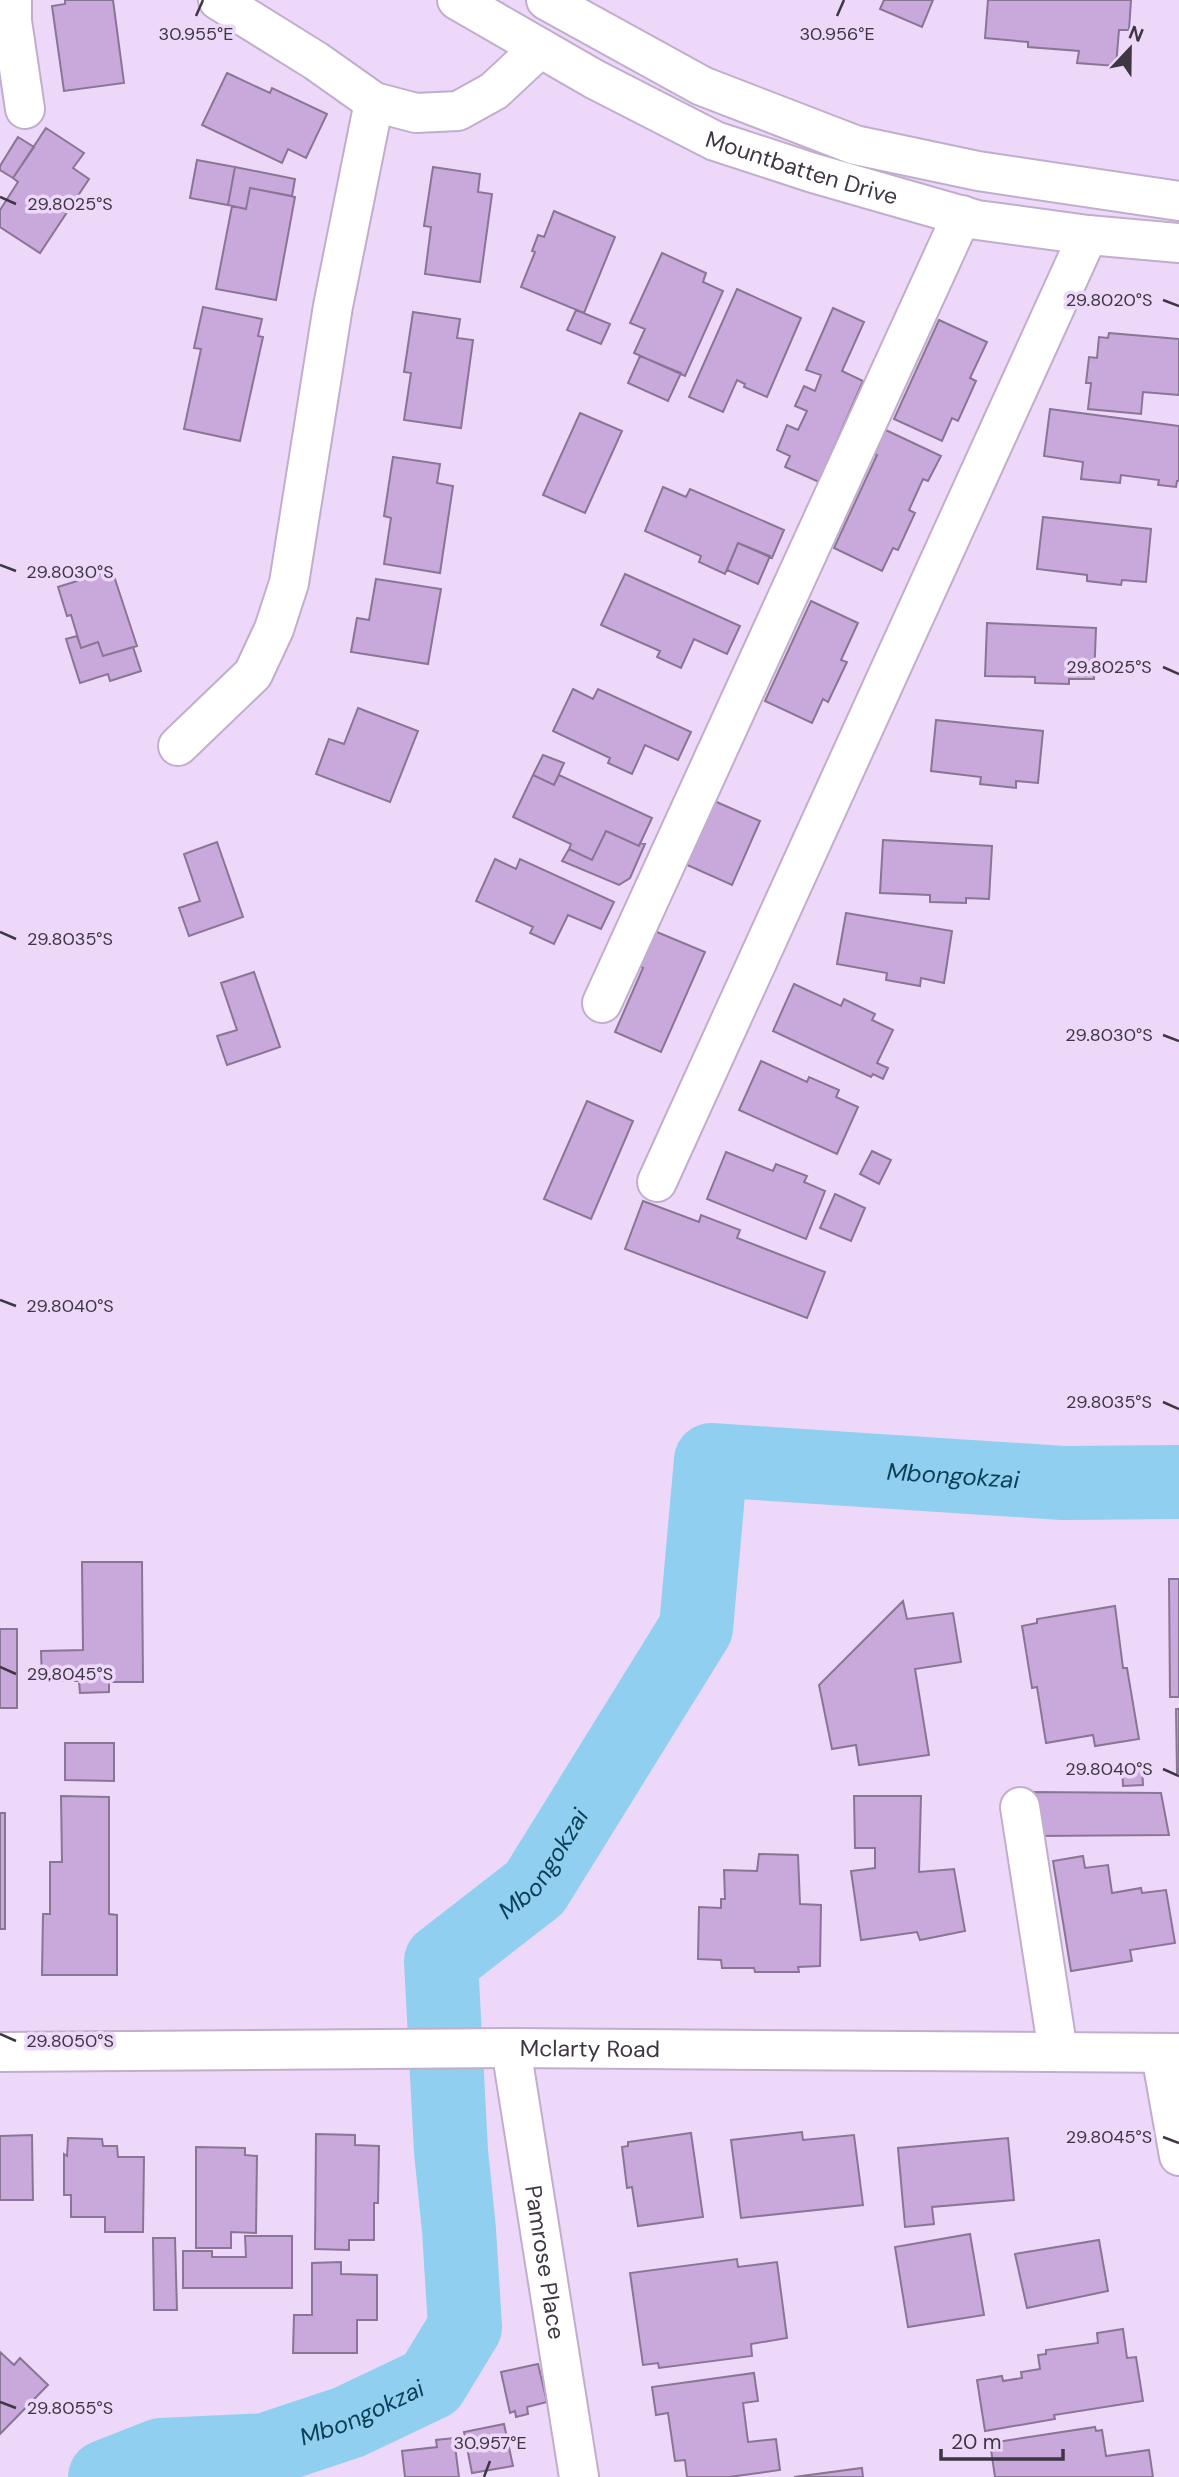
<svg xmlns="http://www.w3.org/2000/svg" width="1179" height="2477" font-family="'DM Sans',sans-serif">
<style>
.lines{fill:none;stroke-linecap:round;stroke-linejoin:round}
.river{stroke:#91cff0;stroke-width:74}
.building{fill:#c9a8db;stroke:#897693;stroke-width:2}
.minor-casing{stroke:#c1adcc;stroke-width:42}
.secondary-casing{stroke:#c1adcc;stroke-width:42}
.minor{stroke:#fff;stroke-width:38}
.secondary{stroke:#fff;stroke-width:38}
.ticks{fill:none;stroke:#3e3643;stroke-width:2.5}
.labels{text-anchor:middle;stroke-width:7;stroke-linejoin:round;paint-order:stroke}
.street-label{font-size:23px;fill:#3e3643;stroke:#edd8f9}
.water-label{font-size:24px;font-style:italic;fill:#0b3f56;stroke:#edd8f9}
.ticks-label{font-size:18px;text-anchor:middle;fill:#3e3643;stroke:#edd8f9;stroke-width:7;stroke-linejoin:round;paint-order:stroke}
</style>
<rect width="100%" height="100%" fill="#edd8f9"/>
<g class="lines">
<path class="river" id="s1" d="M105 2477 161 2455 265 2450 349 2422 431 2383 465 2327 459 2230 451 2151 441 1961 535 1888 696 1628 711 1460 1063 1483 1179 1482"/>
</g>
<path class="building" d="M65 0H113L124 83 64 91 52 6 65 4Z
M884 0H933L922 27 880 9Z
M988 0H1131L1129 30H1119L1116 66 1077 63 1079 51 1028 47V42L985 38Z
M227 73 270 93 272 88 327 114 306 158 288 149 282 163 202 125Z
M46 128 84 153 73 168 89 179 40 253 0 227V210L18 182 13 178Z
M18 137 34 147 13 178 0 170V166Z
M197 160 235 167 228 205 190 198Z
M235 167 295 179 292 196 250 188 246 209 228 205Z
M433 167 480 174 478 192 492 194 480 282 425 274 431 227 424 226Z
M250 188 295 197 276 300 216 289 232 206 246 209Z
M554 211 615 237 584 313 521 287 535 252 532 251 538 235 544 237Z
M662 253 706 273 703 282 723 291 685 376 634 353 645 329 630 323Z
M737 289 801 318 767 397 744 387 745 384 737 380 723 412 689 397Z
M203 307 262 319 258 336 263 337 240 441 184 429 201 349 194 348Z
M833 308 864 322 842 371 863 381 819 482 785 467 790 456 777 450 787 425 798 430 807 411 795 406 804 386 815 391 821 375 806 370Z
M576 310 610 324 601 344 567 330Z
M413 312 460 319 457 338 473 340 461 428 404 420 411 373 404 372Z
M939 320 987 342 970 378 976 381 958 421 952 418 942 441 894 419Z
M1109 333 1179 339V395L1143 392 1141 414 1088 409 1091 383H1086L1089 357 1097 358 1099 337 1108 338Z
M640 356 681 373 668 401 628 383Z
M1050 409 1179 426V481H1177L1176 487 1158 485 1159 480 1121 475 1120 483 1081 479 1083 462 1044 456Z
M580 413 622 431 585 513 543 495Z
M875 425 941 456 928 481 923 479 909 510 915 513 898 550 893 548 882 571 834 548 877 455 863 449Z
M393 457 440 464 437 483 453 486 440 573 384 564 391 518 384 516Z
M663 487 686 497 690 489 784 530 772 558 738 543 725 574 699 562 701 556 645 531Z
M1043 517 1151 529 1146 582 1122 580 1121 585 1087 581V575L1037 569Z
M738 543 770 556 758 584 727 570Z
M112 570 137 646 103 656 98 642 81 648 71 615 67 616 58 587Z
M625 574 740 626 727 654 694 639 681 668 657 657 660 651 601 625Z
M376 579 441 589 428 664 351 652 357 618 369 620Z
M811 601 858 623 841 660 847 662 828 702 823 699 812 723 765 701Z
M987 623 1096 628 1094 679H1069V684L1035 683V677L985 676Z
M77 636 81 648 98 642 103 656 133 647 141 671 110 681 108 674 80 683 66 639Z
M573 689 593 699 598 689 691 732 678 760 645 745 632 774 608 763 610 758 553 731Z
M358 708 418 731 390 802 316 774 329 739 344 744Z
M936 720 1043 731 1038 783 1016 781V788L980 784 981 777 931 771Z
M543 755 564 763 554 785 533 775Z
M533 775 554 785 559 775 652 818 639 846 606 831 592 860 569 849 571 844 513 817Z
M712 800 760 821 732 885 685 864Z
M606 831 639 846 640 843 645 844 630 878 619 885 562 861 569 849 592 860Z
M883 840 992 846 989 899 966 898V903L930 902V895L880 893Z
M217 842 243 917 189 936 179 908 200 901 184 854Z
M495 859 516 869 520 859 614 902 601 929 568 915 554 944 530 933 533 927 476 901Z
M846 913 952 931 944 983 921 978 920 986 886 980 887 973 837 964Z
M652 930 705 952 661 1052 615 1032 643 968 636 965Z
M254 972 280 1047 227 1065 217 1036 237 1030 221 983Z
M794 984 841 1006 844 999 875 1014 872 1020 893 1030 877 1063 888 1068 883 1079 873 1074 871 1077 773 1031Z
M761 1061 807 1082 809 1077 839 1090 836 1097 858 1107 837 1154 739 1110Z
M587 1101 633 1121 591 1219 544 1199Z
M872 1151 891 1160 879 1184 860 1174Z
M726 1152 773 1171 776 1164 807 1176 804 1182 825 1191 806 1239 707 1199Z
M835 1194 865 1208 851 1241 820 1228Z
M643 1201 699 1222 701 1215 740 1230 737 1238 825 1272 807 1318 625 1249Z
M82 1562H142L143 1682H109V1692L80 1693 79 1681H42L41 1651 83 1650Z
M1169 1579H1179V1697H1170Z
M903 1601 907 1619 953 1613 961 1662 915 1669 929 1755 859 1765 856 1745 832 1749 819 1685Z
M1115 1606 1123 1668H1127L1139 1739 1095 1746 1093 1735 1046 1743 1037 1687 1032 1688 1022 1626 1037 1623V1619Z
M0 1629H17V1708H0Z
M1176 1709H1179V1773H1177Z
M65 1743H114V1781L65 1780Z
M1142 1766 1143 1785 1123 1786 1122 1767Z
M1030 1792 1161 1793 1169 1835 1036 1836Z
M61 1796 109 1797V1914L117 1915V1975H42L43 1914H50V1862H62Z
M854 1796H921L919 1872 954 1869 965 1931 920 1940 917 1932 861 1940 851 1871 875 1868V1848H855Z
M0 1813H5V1929H0Z
M759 1854 798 1855 800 1904 821 1905 820 1966 798 1967 799 1972H755L754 1968H722L721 1960 698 1959 699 1907 721 1908V1899H725L724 1870 757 1871Z
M1083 1856 1085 1868 1108 1865 1112 1893 1141 1888 1142 1893 1166 1890 1175 1943 1130 1950 1132 1961 1071 1971 1053 1861Z
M802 2132 803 2140 854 2135 863 2205 741 2218 731 2140Z
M691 2133 703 2217 638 2226 632 2187 627 2188 622 2147 628 2146V2142Z
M316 2134 355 2135V2145L379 2146 378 2203H374V2240H349V2250L315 2249Z
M32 2135 33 2200H0V2136Z
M68 2138 102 2139 103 2146H117L118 2157H144L143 2232H105V2217H71V2195H64V2154L67 2156Z
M1008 2138 1014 2200 932 2207 934 2224 905 2227 898 2148Z
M196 2147 245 2148V2155L257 2156 256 2233 231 2232V2248H196Z
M970 2234 984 2315 908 2327 895 2247Z
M245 2236H292V2288H183V2251H212V2257H246Z
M153 2238H175L177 2310H154Z
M1099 2240 1108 2291 1027 2308 1015 2254Z
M737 2259 738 2267 777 2262 787 2338 751 2344 752 2356 659 2368 658 2363 643 2365 630 2273Z
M341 2262V2274L377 2275V2320H357V2353H293L294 2315H312V2263Z
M1123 2329 1127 2358 1136 2357 1143 2401 1054 2415 1055 2419 985 2431 977 2380 1002 2376 1003 2381 1022 2378 1021 2372 1040 2369 1038 2355 1046 2354V2350L1098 2343 1097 2333Z
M0 2352 14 2365 20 2358 48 2385 0 2434Z
M538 2364 547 2402 527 2407 528 2414 516 2417 515 2411 510 2413 501 2372Z
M754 2373 758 2401 743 2403 748 2442 776 2439 780 2470 729 2477H687L685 2460 675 2461 668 2413 656 2415 652 2387Z
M504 2424 513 2466 472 2473 464 2432Z
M1095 2427 1096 2431 1102 2430 1106 2456 1149 2450 1153 2477H995L990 2443Z
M454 2438 459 2477H405L402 2451 437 2447 436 2440Z
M862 2468 863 2477H794Z"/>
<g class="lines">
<defs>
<g id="minor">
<path d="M12 0V21L25 109"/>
<path d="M218 0 316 61 374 102 416 113 458 111 494 91 540 48"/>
<path d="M178 746 253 674 274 629 289 583 333 306 374 102"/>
<path d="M602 1003 962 215"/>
<path d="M657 1182 1088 235"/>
<path d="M1020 1807 1058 2052"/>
<path id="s2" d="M511 2048 579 2477"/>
<path id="s3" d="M0 2052 511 2048 1179 2053"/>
<path d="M1161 2054 1179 2156"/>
</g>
<g id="secondary">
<path id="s4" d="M457 0 594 79 715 141 813 173 977 220 1088 235 1179 243"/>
<path d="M546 0 702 86 855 145 978 171 1179 201"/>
</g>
</defs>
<use href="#minor" class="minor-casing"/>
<use href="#secondary" class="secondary-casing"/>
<use href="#minor" class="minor"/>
<use href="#secondary" class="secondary"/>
</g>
<path class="ticks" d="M196 16 203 0M837 16 844 0M0 197 16 204M1163 300 1179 306M0 565 16 571M1163 667 1179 674M0 932 16 939M1163 1035 1179 1041M0 1300 16 1306M1163 1402 1179 1409M0 1667 16 1674M1163 1769 1179 1776M0 2034 16 2041M1163 2137 1179 2143M0 2402 16 2408M484 2477 490 2461"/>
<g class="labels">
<g class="street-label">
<text dy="8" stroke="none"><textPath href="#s4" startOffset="385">Mountbatten Drive</textPath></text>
<text dy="8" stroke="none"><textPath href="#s3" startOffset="590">Mclarty Road</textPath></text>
<text dy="8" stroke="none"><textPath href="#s2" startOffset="217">Pamrose Place</textPath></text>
</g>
<g class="water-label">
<text dy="8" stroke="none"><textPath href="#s1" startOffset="1612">Mbongokzai</textPath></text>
<text dy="8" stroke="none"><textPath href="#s1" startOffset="919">Mbongokzai</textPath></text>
<text dy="8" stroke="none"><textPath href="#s1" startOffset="268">Mbongokzai</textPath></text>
</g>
</g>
<g class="ticks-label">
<text x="837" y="40">30.956°E</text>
<text x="196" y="40">30.955°E</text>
<text x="70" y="210">29.8025°S</text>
<text x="1109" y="306">29.8020°S</text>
<text x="70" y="578">29.8030°S</text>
<text x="1109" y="673">29.8025°S</text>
<text x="70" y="945">29.8035°S</text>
<text x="1109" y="1041">29.8030°S</text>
<text x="70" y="1312">29.8040°S</text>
<text x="1109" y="1408">29.8035°S</text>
<text x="70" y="1680">29.8045°S</text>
<text x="1109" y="1775">29.8040°S</text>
<text x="70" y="2047">29.8050°S</text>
<text x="1109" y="2143">29.8045°S</text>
<text x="70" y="2414">29.8055°S</text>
<text x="490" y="2449">30.957°E</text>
</g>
<g transform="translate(1130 49) rotate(22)" stroke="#edd8f9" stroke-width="5" paint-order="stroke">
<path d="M0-5L12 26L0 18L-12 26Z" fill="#3e3643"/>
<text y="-10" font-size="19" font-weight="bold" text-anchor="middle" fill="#3e3643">N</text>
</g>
<path d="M941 2449v10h122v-10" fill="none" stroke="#3e3643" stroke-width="3.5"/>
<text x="951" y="2449" font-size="21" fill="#3e3643" stroke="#edd8f9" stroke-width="5" paint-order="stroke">20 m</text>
</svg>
